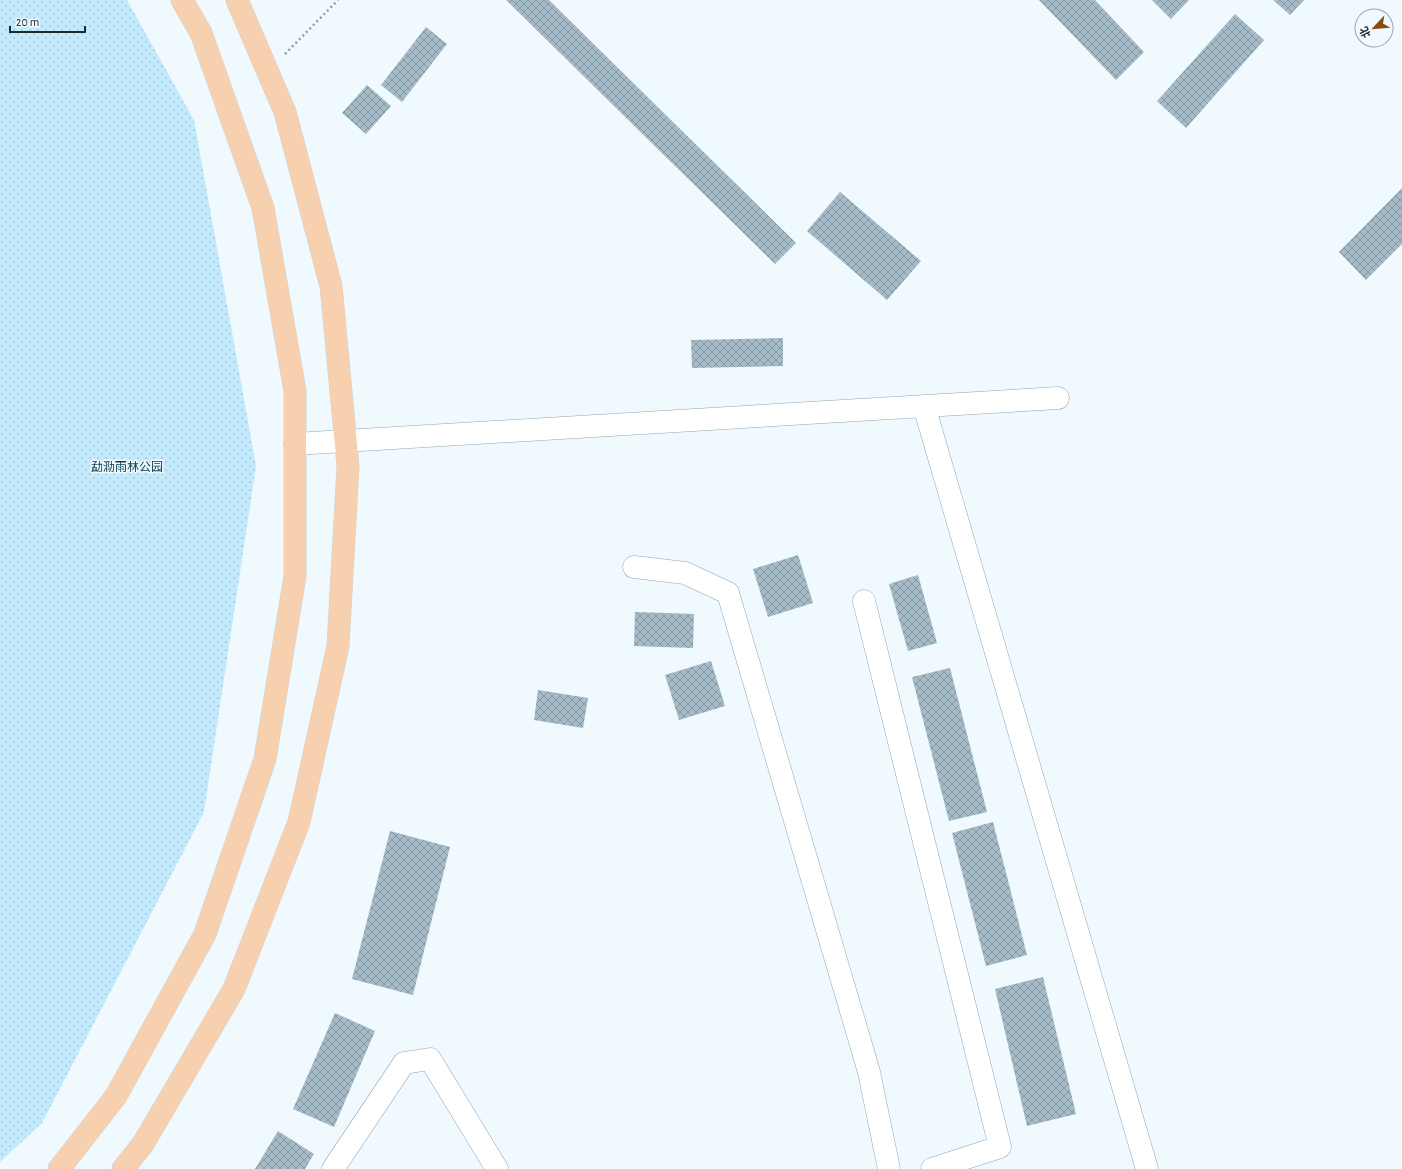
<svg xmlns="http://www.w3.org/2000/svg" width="1402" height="1169" font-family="'Alegreya Sans','Noto Sans SC',sans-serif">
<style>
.grass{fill:url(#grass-dots)}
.building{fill:url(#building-cross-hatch)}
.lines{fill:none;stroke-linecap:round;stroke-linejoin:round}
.minor-casing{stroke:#91a7b2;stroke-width:23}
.major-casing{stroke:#d2d4d5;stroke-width:23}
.path{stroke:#949ea2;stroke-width:2.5;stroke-dasharray:2 3;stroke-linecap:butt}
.minor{stroke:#fff;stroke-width:22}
.major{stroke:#f7d0b0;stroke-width:22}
.labels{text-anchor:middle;stroke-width:3;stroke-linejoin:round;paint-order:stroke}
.park-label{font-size:12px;fill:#0b3d51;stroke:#eff9fe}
</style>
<defs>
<pattern id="grass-dots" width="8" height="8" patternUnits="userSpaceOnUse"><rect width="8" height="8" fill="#c3e9fc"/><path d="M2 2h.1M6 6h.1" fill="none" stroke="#a7c8d8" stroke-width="1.8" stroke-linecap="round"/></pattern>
<pattern id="building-cross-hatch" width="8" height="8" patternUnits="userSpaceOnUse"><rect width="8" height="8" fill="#a5bcc8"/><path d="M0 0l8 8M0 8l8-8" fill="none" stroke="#8699a3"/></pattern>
</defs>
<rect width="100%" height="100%" fill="#eff9fe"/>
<path class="grass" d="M0 0H127L194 120 256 466 204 812 42 1123 0 1162Z"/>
<path class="building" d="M506 0H549L796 243 775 264Z
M1039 0H1095L1144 52 1116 80Z
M1152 0H1189L1171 19Z
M1273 0H1304L1290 15Z
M1235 14 1264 40 1186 128 1157 101Z
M426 27 447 44 402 102 381 85Z
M367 85 391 106 366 134 342 113Z
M1402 188V244L1366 280 1339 252Z
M840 192 921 261 887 300 807 231Z
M783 338V366L692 368 691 340Z
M798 555 813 603 768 617 753 569Z
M918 575 937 643 908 651 889 584Z
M635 612 694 614 693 648 634 646Z
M711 661 725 706 679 720 665 675Z
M950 668 987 812 949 821 912 677Z
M538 690 588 698 583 728 534 720Z
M993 822 1027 955 986 966 952 833Z
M390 831 450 847 413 995 352 979Z
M1043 977 1076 1114 1027 1126 995 989Z
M335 1013 375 1031 334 1127 293 1109Z
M278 1131 314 1154 305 1169H255Z"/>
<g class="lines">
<defs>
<path id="minor" d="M924 406 1147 1169
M295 444 1058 398
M634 567 685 573 728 593 869 1072 889 1169
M864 601 1000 1147 932 1169
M333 1169 404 1063 430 1059 497 1169"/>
<path id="major" d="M59 1169 116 1096 205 934 265 759 295 576V391L263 208 201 33 182 0
M123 1169 143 1144 234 989 299 822 338 646 348 466 331 286 285 112 237 0"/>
</defs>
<use href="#minor" class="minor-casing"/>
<use href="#major" class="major-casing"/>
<path class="path" d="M285 54 338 0"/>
<use href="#minor" class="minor"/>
<use href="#major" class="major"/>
</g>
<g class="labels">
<g class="park-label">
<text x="127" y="471">勐泐雨林公园</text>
</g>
</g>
<g transform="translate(1374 28) rotate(244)"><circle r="19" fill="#eff9fe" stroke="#9ca6aa"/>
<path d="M0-3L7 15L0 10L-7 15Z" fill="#8b4e10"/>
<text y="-6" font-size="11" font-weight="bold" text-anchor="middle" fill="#20292d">北</text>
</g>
<path d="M10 26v6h75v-6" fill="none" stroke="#20292d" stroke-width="2"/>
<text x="16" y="26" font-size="12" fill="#20292d" stroke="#eff9fe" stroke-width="3" paint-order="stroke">20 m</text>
</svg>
